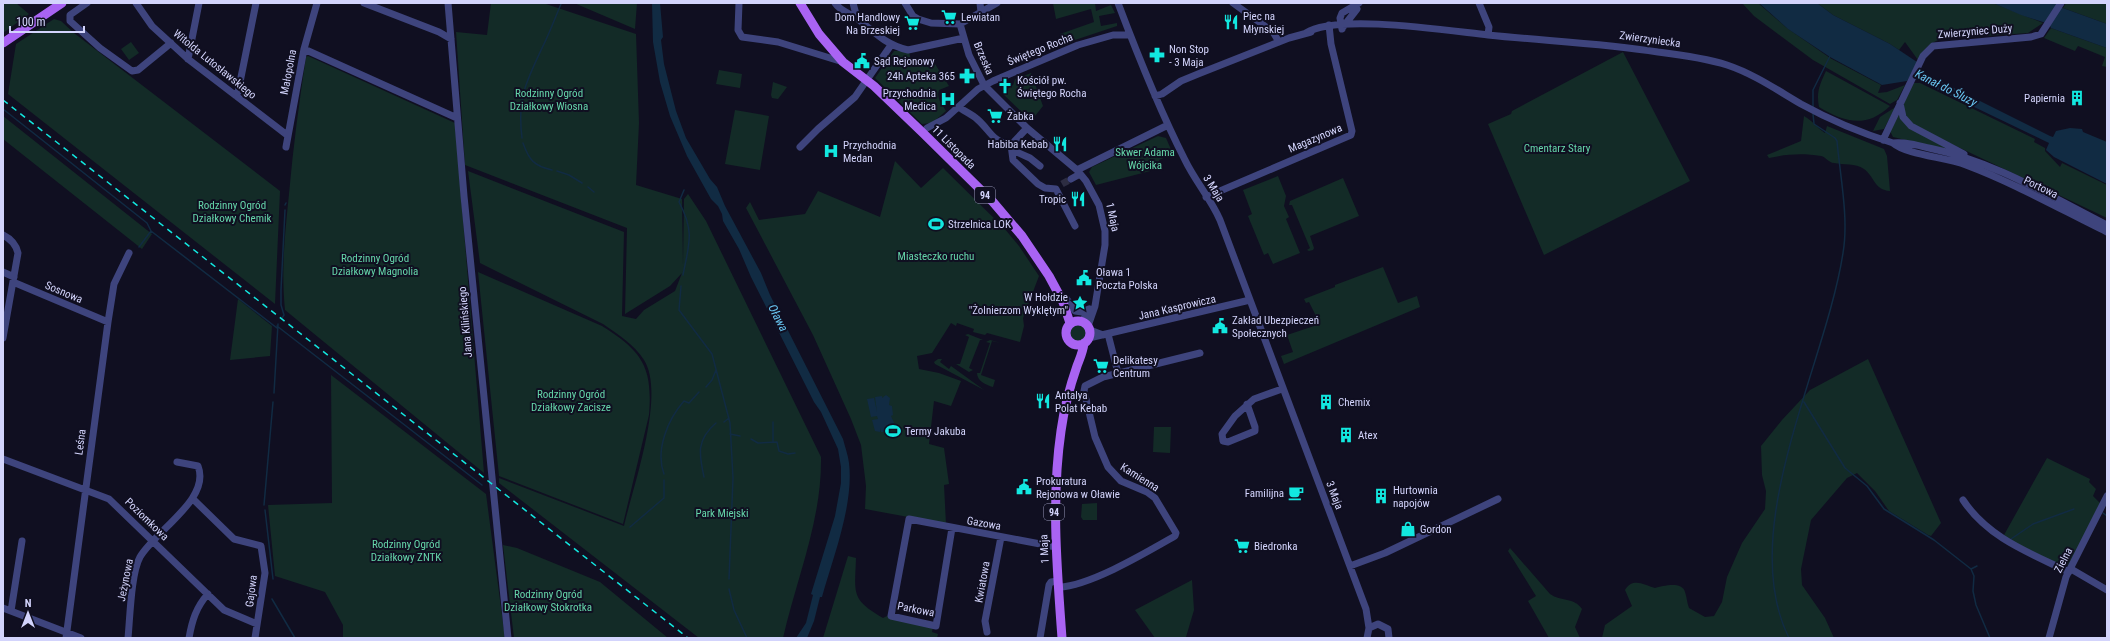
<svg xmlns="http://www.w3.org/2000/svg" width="2110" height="641" font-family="'Roboto Condensed',sans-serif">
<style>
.green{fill:#132b27}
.water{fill:#112b43}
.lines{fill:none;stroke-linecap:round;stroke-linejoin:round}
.stream{stroke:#112b43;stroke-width:1.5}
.minor-tunnel{stroke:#2d2d42;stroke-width:7;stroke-dasharray:7 3.5;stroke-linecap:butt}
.minor{stroke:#3e447d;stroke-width:7}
.major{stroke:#a963f3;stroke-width:9}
.rail{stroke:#12e8e0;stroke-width:1.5;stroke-dasharray:6 5;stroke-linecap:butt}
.labels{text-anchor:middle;stroke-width:4;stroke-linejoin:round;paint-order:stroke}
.shield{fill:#100f21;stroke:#9899ba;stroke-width:1}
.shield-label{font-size:10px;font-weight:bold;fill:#d3d4fc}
.poi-label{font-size:11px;fill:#d3d4fc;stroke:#100f21;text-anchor:start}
.street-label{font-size:11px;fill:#d3d4fc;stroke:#100f21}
.park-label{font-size:11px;fill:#65d6aa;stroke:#100f21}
.water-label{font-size:12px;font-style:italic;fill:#69c7f3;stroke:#100f21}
</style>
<rect width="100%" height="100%" fill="#100f21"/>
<path class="green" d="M3 3H16L29 14 3 33Z
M491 3H543L636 34 639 123 636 185 682 199 683 265 684 199 688 194 706 221 821 457C822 520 797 577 783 638H699L499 483V478L624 526C633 486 666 395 644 360 634 344 617 334 603 324L480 263 468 171 624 232 622 316 636 319 644 310 675 291 682 273 670 286 625 314 627 228 465 165 456 32 487 35Z
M574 3H637L635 29Z
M1053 3H1095L1096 11 1111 5 1115 13 1099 16 1101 26 1117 23V26L1063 44 1060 34 1094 22 1091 9 1056 19Z
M1742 3H1758L1787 28 1830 58 1881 85 1878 93 1887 92 1905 85 1897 100 1890 104 1813 60 1754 16Z
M1817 3H1993L2043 23 2028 33 1941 39C1930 43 1924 48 1918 60L1905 42 1899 50 1890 44 1833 15Z
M2066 3H2107V24L2063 8Z
M54 19 61 21 74 33 280 191 275 304 8 94 16 44Z
M2051 28 2107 48V67L2102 66 2105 57 2078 46 2075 51 2044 38Z
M131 42 139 53 129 60 121 49Z
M894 51H909L911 62 915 65 935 64 949 86 939 90C936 98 942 104 946 111L932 123 922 124 875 78Z
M1623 52 1690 181 1544 255 1488 124 1511 114 1512 111Z
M308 56 455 123 484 473 285 310C281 270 285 233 289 194 293 148 299 103 306 57Z
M719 70 742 74 740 88 716 84Z
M1826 71 1890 106C1866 129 1844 122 1819 107 1816 92 1820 84 1826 71Z
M1031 73 1043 106 1031 121 1002 93 1013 85 1015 79Z
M773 82 787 87 778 99 772 98 771 95Z
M1914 83H1920L2035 139 2034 142 2045 148V151L2060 167 2062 163 2107 185V218L1914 126C1897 107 1903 104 1914 83Z
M1894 108H1895L1884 129 1873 131 1880 117Z
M735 110 769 116 760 170 725 164Z
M1898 114 1956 152 1893 137 1890 131Z
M3 116 152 234 142 249 3 139Z
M1804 116C1813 121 1816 127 1825 133L1827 126 1884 149 1887 156 1890 191C1874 190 1875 177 1864 169 1855 163 1844 165 1834 163 1829 163 1826 157 1821 156 1803 153 1787 154 1769 158L1767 155 1801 141Z
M1158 136 1166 138 1173 154 1159 160 1162 168 1096 185 1089 172 1092 167Z
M895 161 921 188 943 168 1004 228 1019 246 1039 276 1023 318 1024 326 1020 342 987 333 985 335 973 332 974 329 957 323 956 326 951 323 932 353 917 356 919 369 939 373 961 381 951 406 934 401 929 444 944 448 949 484 944 485 946 524 865 509 866 486 861 445 851 419 813 335 746 208 750 202 759 220 805 214 818 191 880 217Z
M1278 176 1286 196 1284 206 1289 217 1286 219 1300 253 1273 264 1268 253 1264 255 1248 216 1252 214 1243 190Z
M1343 178 1359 216 1310 236 1314 248 1313 250 1309 251 1307 250 1310 248 1292 205H1289L1290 201Z
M1383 267 1398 303 1417 296 1420 307 1284 364 1281 356 1293 352 1287 335 1320 324 1309 302 1306 303 1304 299 1335 287V285Z
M478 272 602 326C642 351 653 367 649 415L623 524 499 476Z
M238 299 272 326 270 356 230 360Z
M1069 333a9 9 0 1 1 18 0a9 9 0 1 1-18 0Z
M968 334 983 340H980L969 368 973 370 969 372 956 364H960L969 337 965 335Z
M990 340 1001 343 992 341 981 375 995 380 993 387C986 385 977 381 977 373H980L990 343 986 342Z
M938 359H942L940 362 949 369 951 366 984 390 935 364 934 362Z
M1868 359 1941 523 1931 536 1928 535 1889 511 1875 491 1857 473 1847 478 1811 520 1801 569 1802 585 1825 618 1834 638H1602L1605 625 1632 606 1625 590C1633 577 1644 585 1655 588 1663 586 1682 581 1685 592 1687 598 1687 603 1689 608L1705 617 1714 616 1722 602 1727 577 1742 543 1765 509 1766 491 1762 475 1761 446 1782 420 1810 390Z
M331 375 486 494 505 638H343V625L325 592 275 576 268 505 332 503Z
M1154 427H1171L1170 453 1153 452Z
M2047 458 2090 479 2089 482 2096 489 2093 496 2100 503 2070 564 2064 567 2004 538V535Z
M1097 503V520H1083L1081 517 1082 504Z
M503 545 517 548 600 582 668 638H514Z
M1510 548 1550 594C1561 602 1574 597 1582 609L1575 627 1580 638H1549L1528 601 1536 596 1508 551Z
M848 556 856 558C855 593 850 599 883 618L887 616 933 627 932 632 938 634 937 638H823Z
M1192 580 1194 610 1186 637 1155 638 1135 610Z"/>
<path class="water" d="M652 3H660L663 37 661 40 664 64 676 111 686 138 710 179 717 187 725 206 761 273 770 295 843 439C845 447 848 455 849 463 854 505 833 557 822 597H820L814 621 807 638H796L806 623 813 595 811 594 835 516 841 483V467L838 449 821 412 814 402 751 277 739 249 723 221 722 214 718 206 711 199 687 156 670 116 660 82 653 42Z
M1759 3H1817L1833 15 1890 44 1917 62 1913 70 1926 74 2050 136 2053 137 2056 131 2070 128 2082 129 2083 132 2107 142V184L2054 157 2046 150 2049 143 1918 80 1910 76 1907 81 1882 85 1830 57 1788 29Z
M1993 3H2056L2060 7 2107 24V48L2051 28 2049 24 2021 15Z
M886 395 890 398 889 405 892 406 893 415 891 416 896 427H889L888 432H881V428L880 432 875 431 872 420 878 419 877 416 871 417 867 399 874 398 877 412 875 397 882 396V398Z"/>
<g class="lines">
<path class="stream" d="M1813 108V90L1830 56
M3 109 147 223 151 231 277 328
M522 138C517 98 526 82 543 46 550 32 555 18 561 4
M523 143C529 160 534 166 552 170
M557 171 569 175 582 183
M588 187 594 192
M285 205 286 203
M139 247 151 231
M683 275C689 244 695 232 679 202L684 190
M681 286 679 310 712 354 730 423 733 478 729 579
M282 318 284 315 281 305V290L285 210
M277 326 482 485
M706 387 712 380 716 370
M274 393 278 324
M1804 402 1845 468 1867 486 1884 509 1934 540 1971 569 1974 576 1973 591 1976 605 1990 638
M724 422 729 418
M730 434 740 436
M751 439 758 443 777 442 779 451 788 454 795 453
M773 441V422
M664 474C655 450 668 419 684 401L689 403 699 392
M704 477C699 454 696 440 716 423
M264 505 273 402
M265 510 273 579
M2103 513 2107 516
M630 527 664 498V480
M2011 539 2033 524 2074 509
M1971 569 1977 566
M729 589 734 610 747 638
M272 599 295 638
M1789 638C1735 530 1826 365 1843 253 1849 218 1840 176 1837 141L1835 138 1814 124 1813 114"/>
<path class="minor-tunnel" d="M1062 184 1071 179"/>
<path class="minor" d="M87 3 70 15V21L100 48 132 71 138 70 171 43
M136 3 152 26 188 59 287 135
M364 3 439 32 451 39
M448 3 464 196 508 638
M739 3 738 30 742 37 778 42 843 62
M835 3C841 12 850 13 858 19 874 32 886 45 908 50L964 38
M853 3 857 18
M905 3 913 16 918 19 931 23 960 24 997 3
M980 3 981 12
M1118 3C1138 56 1159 109 1185 160 1195 181 1211 199 1220 220L1366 609 1369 628
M1233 3 1273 32 1279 42
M1479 3 1489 27 1488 35
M960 24 969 55 984 85 1027 128 1077 170 1086 181 1099 205 1105 231V245L1095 306 1088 326
M1343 27 1357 9
M1342 29 1340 18 1342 13 1359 3
M1306 33C1336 13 1450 31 1488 35 1545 41 1602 43 1658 52 1682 55 1705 58 1727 65 1754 74 1777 90 1801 104 1830 120 1861 133 1893 143 1907 155 1946 157 1966 165 2014 183 2060 209 2107 232
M304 49 457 118
M188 59 199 3
M235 95 238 92 256 3
M1155 96 1162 94 1181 81 1198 74 1289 38 1311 32
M1900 103 1903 117 1911 126 1964 154
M959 107C965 112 972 114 977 119 991 131 991 141 1011 145
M927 128 946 118 978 89 993 81 1078 45 1113 35H1130
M1027 128 1011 145 1013 160 1038 184 1045 188 1056 189 1075 226
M1883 140 1923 56 1933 46 2031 37 2041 34 2061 3
M1893 143C1906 142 1917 145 1929 148 1993 161 2050 196 2107 225
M286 147 304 49 317 3
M800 147 818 129 855 97 891 45
M1012 150 1030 158 1040 166
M1077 170 1168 125
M1071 179 1080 174
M1206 197 1351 135 1352 131 1331 44 1329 25
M3 235C11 239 16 244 18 253L3 338
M3 272 14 277
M13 282 108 322
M1059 295 1066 298 1075 311 1082 312 1089 309
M1083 321 1088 310
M1090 330 1103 335
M1108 334 1118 373
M1089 338 1250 300
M1069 393 1085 397
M1247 404 1255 427V431L1228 442 1223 441 1222 434 1235 416 1254 399 1282 389
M3 459 109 499 224 610 257 624
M193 499 234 539 261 546 265 573 255 638
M1963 500C1988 538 2030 553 2069 572
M952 528 936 626 891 616 909 519 1056 547
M1350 566 1385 553 1498 499
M2071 569 2107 590
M1059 587C1090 586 1147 552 1175 536L1176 533 1155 498 1147 492 1121 481 1108 467 1095 437 1084 391 1085 386 1103 377 1200 353
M3 608 81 638
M11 611 22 541
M987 632 985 621 1001 537
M66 638 108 322 114 284 129 253
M128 638C130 618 131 573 140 557 156 530 211 499 198 466L177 462
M189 638C192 621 196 607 208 594
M1040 638 1049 585 1051 582 1058 581
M1367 638 1369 628 1378 624 1388 629 1389 638
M2049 638 2066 577 2107 496"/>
<path class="major" d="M800 3 819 34 843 62 874 86 923 133 993 202 1022 236 1049 276 1063 302 1070 323
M3 43 62 3
M1066 333a12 12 0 1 1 24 0a12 12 0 1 1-24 0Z
M1062 638C1057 569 1051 500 1061 431 1064 409 1070 386 1077 366 1080 358 1083 352 1084 343"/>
<path class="rail" d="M3 100 688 638"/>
</g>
<defs>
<symbol id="supermarket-bare" viewBox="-9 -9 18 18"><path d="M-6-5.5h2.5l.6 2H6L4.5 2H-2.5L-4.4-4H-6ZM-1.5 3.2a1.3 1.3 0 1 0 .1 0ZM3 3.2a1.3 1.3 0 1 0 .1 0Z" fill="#12e8e0" stroke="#100f21" stroke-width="2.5" paint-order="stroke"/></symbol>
<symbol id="restaurant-bare" viewBox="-9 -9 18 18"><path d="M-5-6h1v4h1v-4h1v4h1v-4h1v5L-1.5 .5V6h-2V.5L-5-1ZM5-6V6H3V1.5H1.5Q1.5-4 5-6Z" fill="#12e8e0" stroke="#100f21" stroke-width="2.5" paint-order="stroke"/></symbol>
<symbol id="pharmacy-bare" viewBox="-9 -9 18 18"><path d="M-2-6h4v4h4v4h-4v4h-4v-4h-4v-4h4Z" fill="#12e8e0" stroke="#100f21" stroke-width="2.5" paint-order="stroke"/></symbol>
<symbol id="civic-bare" viewBox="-9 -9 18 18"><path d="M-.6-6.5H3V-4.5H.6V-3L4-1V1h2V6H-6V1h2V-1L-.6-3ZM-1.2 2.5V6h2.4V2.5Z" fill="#12e8e0" stroke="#100f21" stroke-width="2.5" paint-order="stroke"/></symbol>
<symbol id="church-bare" viewBox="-9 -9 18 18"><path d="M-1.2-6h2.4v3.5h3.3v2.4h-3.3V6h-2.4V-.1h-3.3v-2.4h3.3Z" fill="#12e8e0" stroke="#100f21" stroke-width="2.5" paint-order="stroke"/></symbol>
<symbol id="building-bare" viewBox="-9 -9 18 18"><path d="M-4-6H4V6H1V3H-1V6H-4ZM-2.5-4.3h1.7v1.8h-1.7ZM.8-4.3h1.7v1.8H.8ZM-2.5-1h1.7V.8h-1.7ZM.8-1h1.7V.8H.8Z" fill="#12e8e0" stroke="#100f21" stroke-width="2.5" paint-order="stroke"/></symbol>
<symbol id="hospital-bare" viewBox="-9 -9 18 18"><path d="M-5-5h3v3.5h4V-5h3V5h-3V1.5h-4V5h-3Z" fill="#12e8e0" stroke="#100f21" stroke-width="2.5" paint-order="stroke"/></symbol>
<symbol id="stadium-bare" viewBox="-9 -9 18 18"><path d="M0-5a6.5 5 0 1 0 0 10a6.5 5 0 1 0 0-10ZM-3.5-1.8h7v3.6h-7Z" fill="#12e8e0" stroke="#100f21" stroke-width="2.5" paint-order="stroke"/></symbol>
<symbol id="sight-bare" viewBox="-9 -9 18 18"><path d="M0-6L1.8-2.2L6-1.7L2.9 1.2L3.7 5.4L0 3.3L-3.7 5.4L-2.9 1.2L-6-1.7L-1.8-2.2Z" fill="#12e8e0" stroke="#100f21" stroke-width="2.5" paint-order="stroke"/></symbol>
<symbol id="cafe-bare" viewBox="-9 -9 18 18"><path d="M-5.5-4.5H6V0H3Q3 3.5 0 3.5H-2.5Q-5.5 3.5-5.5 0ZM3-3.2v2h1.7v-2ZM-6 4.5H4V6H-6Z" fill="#12e8e0" stroke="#100f21" stroke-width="2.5" paint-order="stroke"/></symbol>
<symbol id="shop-bare" viewBox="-9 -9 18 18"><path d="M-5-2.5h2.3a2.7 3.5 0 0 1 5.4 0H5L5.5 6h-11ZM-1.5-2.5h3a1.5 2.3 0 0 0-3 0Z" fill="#12e8e0" stroke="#100f21" stroke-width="2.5" paint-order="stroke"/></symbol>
</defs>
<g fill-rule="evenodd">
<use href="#supermarket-bare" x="938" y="6" width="22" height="22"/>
<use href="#restaurant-bare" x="1220" y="11" width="22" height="22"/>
<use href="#supermarket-bare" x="901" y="12" width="22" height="22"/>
<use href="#pharmacy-bare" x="1146" y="44" width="22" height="22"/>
<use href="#civic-bare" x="851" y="50" width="22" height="22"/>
<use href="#pharmacy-bare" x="956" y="65" width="22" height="22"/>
<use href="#church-bare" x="994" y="75" width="22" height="22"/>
<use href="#building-bare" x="2066" y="87" width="22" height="22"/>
<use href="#hospital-bare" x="937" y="88" width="22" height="22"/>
<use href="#supermarket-bare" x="984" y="105" width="22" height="22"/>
<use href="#restaurant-bare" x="1049" y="133" width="22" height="22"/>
<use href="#hospital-bare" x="820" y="140" width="22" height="22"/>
<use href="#restaurant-bare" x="1067" y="188" width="22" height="22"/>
<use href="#stadium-bare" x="925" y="213" width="22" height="22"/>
<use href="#civic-bare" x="1073" y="267" width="22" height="22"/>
<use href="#sight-bare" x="1069" y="292" width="22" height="22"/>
<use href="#civic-bare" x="1209" y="315" width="22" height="22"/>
<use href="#supermarket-bare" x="1090" y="355" width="22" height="22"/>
<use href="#restaurant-bare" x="1032" y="390" width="22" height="22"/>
<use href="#building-bare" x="1315" y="391" width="22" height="22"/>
<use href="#stadium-bare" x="882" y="420" width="22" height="22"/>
<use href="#building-bare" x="1335" y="424" width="22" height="22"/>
<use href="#civic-bare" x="1013" y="476" width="22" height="22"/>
<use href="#cafe-bare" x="1285" y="482" width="22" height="22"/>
<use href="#building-bare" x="1370" y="485" width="22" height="22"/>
<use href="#shop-bare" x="1397" y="518" width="22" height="22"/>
<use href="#supermarket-bare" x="1231" y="535" width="22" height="22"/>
</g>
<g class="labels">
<g class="shield">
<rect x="975" y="187" width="20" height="16" rx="3"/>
<rect x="1044" y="504" width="20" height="16" rx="3"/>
</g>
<g class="shield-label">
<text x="985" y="199">94</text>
<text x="1054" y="516">94</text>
</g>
<g class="poi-label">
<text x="1243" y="20">Piec na<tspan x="1243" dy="13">Młynskiej</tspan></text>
<text x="900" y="21" text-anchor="end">Dom Handlowy<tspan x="900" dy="13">Na Brzeskiej</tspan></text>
<text x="961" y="21">Lewiatan</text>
<text x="1169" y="53">Non Stop<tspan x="1169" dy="13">- 3 Maja</tspan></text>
<text x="874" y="65">Sąd Rejonowy</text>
<text x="955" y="80" text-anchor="end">24h Apteka 365</text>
<text x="1017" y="84">Kościół pw.<tspan x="1017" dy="13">Świętego Rocha</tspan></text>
<text x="936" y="97" text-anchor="end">Przychodnia<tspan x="936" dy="13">Medica</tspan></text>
<text x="2065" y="102" text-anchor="end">Papiernia</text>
<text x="1007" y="120">Żabka</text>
<text x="1048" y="148" text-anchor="end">Habiba Kebab</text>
<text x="843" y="149">Przychodnia<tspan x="843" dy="13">Medan</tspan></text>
<text x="1066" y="203" text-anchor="end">Tropic</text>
<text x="948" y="228">Strzelnica LOK</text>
<text x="1096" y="276">Oława 1<tspan x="1096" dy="13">Poczta Polska</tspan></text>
<text x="1068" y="301" text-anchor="end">W Hołdzie<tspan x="1068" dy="13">"Żolnierzom Wyklętym"</tspan></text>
<text x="1232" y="324">Zakład Ubezpieczeń<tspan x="1232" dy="13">Społecznych</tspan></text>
<text x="1113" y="364">Delikatesy<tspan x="1113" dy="13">Centrum</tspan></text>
<text x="1055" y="399">Antalya<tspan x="1055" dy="13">Polat Kebab</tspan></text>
<text x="1338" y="406">Chemix</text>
<text x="905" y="435">Termy Jakuba</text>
<text x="1358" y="439">Atex</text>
<text x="1036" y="485">Prokuratura<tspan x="1036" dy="13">Rejonowa w Oławie</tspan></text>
<text x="1393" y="494">Hurtownia<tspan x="1393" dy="13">napojów</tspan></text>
<text x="1284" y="497" text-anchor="end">Familijna</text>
<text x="1420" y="533">Gordon</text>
<text x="1254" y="550">Biedronka</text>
</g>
<g class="street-label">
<text transform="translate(1975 31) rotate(-5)" y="4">Zwierzyniec Duży</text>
<text transform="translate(1650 39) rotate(8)" y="4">Zwierzyniecka</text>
<text transform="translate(1040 49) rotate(-22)" y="4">Świętego Rocha</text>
<text transform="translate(984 58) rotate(67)" y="4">Brzeska</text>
<text transform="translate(215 64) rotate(39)" y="4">Witolda Lutosławskiego</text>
<text transform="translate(288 72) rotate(-79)" y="4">Małopolna</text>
<text transform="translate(1315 138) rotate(-23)" y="4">Magazynowa</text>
<text transform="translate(954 147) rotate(45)" y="4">11 Listopada</text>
<text transform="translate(2041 187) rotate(26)" y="4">Portowa</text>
<text transform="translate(1214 188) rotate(58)" y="4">3 Maja</text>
<text transform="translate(1113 217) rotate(78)" y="4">1 Maja</text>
<text transform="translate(64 292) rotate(23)" y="4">Sosnowa</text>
<text transform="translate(1177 307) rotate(-13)" y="4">Jana Kasprowicza</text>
<text transform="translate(465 322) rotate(-95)" y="4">Jana Kilińskiego</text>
<text transform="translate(80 442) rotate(-82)" y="4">Leśna</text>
<text transform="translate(1140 477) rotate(32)" y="4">Kamienna</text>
<text transform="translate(1335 495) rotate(69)" y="4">3 Maja</text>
<text transform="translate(147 519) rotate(44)" y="4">Poziomkowa</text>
<text transform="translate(984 523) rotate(10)" y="4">Gazowa</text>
<text transform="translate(1044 549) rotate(-93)" y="4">1 Maja</text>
<text transform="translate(2063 560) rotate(-63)" y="4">Zielna</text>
<text transform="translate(125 580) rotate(-79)" y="4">Jeżynowa</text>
<text transform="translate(982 582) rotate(-80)" y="4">Kwiatowa</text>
<text transform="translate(251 591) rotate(-83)" y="4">Gajowa</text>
<text transform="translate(916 609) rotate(11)" y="4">Parkowa</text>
</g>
<g class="park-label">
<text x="549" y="97">Rodzinny Ogród<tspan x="549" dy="13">Działkowy Wiosna</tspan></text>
<text x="1557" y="152">Cmentarz Stary</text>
<text x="1145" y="156">Skwer Adama<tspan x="1145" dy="13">Wójcika</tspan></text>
<text x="232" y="209">Rodzinny Ogród<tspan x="232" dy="13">Działkowy Chemik</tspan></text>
<text x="936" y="260">Miasteczko ruchu</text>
<text x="375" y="262">Rodzinny Ogród<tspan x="375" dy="13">Działkowy Magnolia</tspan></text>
<text x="571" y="398">Rodzinny Ogród<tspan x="571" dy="13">Działkowy Zacisze</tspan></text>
<text x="722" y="517">Park Miejski</text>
<text x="406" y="548">Rodzinny Ogród<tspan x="406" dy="13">Działkowy ZNTK</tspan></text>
<text x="548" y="598">Rodzinny Ogród<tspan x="548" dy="13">Działkowy Stokrotka</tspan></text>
</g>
<g class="water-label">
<text transform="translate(1946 88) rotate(27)" y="4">Kanał do Śluzy</text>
<text transform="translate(778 318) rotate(63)" y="4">Oława</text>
</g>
</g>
<rect width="2110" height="641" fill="none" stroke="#d3d4fc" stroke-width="8"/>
<g transform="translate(28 613)" stroke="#100f21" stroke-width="3" paint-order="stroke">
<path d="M0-3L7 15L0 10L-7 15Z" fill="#d3d4fc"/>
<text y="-6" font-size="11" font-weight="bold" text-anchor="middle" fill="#d3d4fc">N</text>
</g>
<path d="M10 26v6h74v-6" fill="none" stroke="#d3d4fc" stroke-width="2"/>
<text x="16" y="26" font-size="12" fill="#d3d4fc" stroke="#100f21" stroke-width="3" paint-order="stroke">100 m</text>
</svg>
